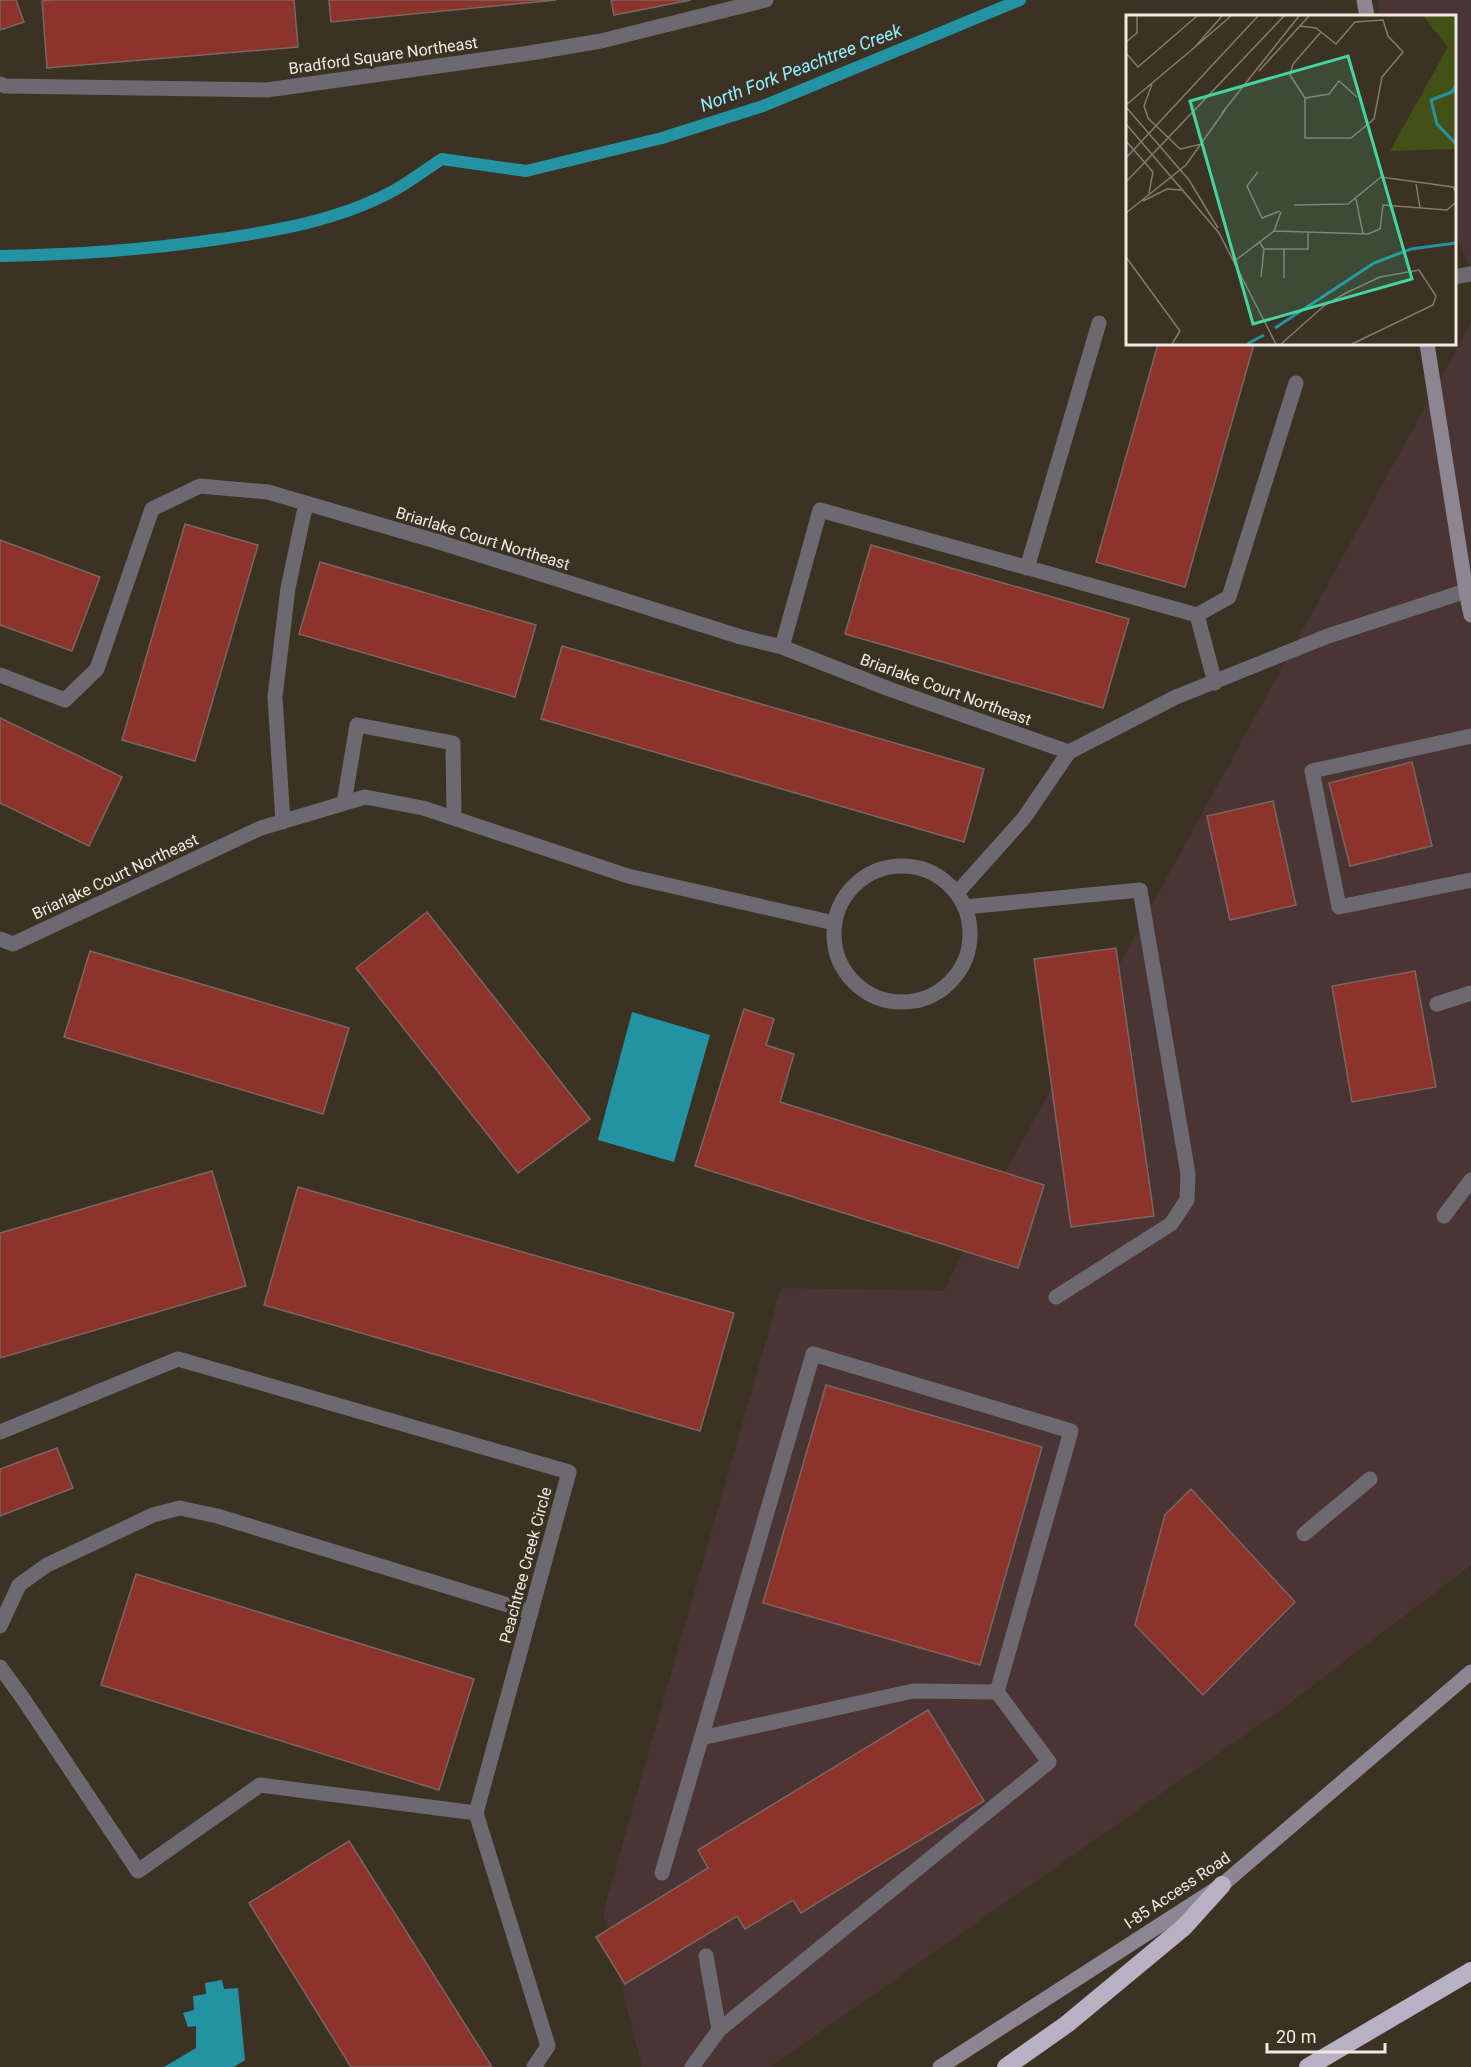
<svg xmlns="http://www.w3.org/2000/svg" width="1471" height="2067" font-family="Roboto,sans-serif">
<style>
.commercial{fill:#4a3534}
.water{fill:#2393a4}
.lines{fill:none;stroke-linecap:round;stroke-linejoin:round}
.stream{stroke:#2393a4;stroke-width:12}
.building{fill:#8c342b;stroke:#7a6663;stroke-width:1.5}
.lane{stroke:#6c6970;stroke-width:15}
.street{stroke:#6c6970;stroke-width:15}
.secondary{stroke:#8b8692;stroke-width:15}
.highway{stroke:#b8b1c3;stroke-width:18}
.labels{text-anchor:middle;stroke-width:6;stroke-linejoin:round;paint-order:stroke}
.street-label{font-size:16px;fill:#efe9e1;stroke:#3b3224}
.water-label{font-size:18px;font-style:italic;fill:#92eeff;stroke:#3b3224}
.inset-river{fill:none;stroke:#2393a4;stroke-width:3}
.inset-road{fill:none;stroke:#837b70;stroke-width:1.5}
.view{fill:#44d49f;fill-opacity:0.15;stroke:#44d49f;stroke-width:3}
.inset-edge{fill:none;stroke:#efe9e1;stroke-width:3}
</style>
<rect width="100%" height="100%" fill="#3b3224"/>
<path class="commercial" d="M1378 0H1471V271L1455 231 1454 16H1380Z
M1471 323V1565L1282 1709 770 2067H642L603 1913 781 1288 944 1291 976 1226Z"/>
<path class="water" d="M632 1012 710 1035 674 1162 598 1140Z
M222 1980 224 1989 238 1988 245 2060 234 2067H164L196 2048V2026L188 2027 183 2013 194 2010 193 1996 206 1994 205 1983Z"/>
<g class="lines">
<path class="stream" d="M0 256C71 255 143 250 213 240 275 231 337 221 393 191 410 182 426 169 442 159L526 171 662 138 763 106 1020 0"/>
</g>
<path class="building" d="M0 0H16L24 22 0 30Z
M52 0H294L298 47 47 68 42 1Z
M329 0H556L331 22Z
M611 0H691L614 15Z
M1158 344H1254L1185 587 1096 562Z
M185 524 258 545 195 761 122 740Z
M0 540 100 577 72 651 0 625Z
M871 545 1129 619 1103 708 845 634Z
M320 562 536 625 515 697 299 634Z
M562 646 984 769 964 842 541 719Z
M0 718 122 777 89 846 0 803Z
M1412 762 1432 846 1350 866 1329 783Z
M1273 801 1296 905 1230 920 1207 816Z
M427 912 590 1119 518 1173 356 968Z
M1116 948 1154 1216 1071 1227 1034 959Z
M90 951 349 1028 323 1114 64 1037Z
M1415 971 1436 1087 1352 1102 1332 986Z
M744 1009 774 1019 766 1045 794 1054 780 1102 1044 1185 1018 1268 695 1166Z
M212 1171 246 1286 0 1358V1233Z
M298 1187 734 1313 700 1431 264 1305Z
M826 1385 1042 1447 980 1665 763 1603Z
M57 1448 73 1488 0 1516V1469Z
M1191 1489 1295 1602 1203 1695 1135 1625 1165 1515Z
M136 1574 474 1679 439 1790 101 1685Z
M928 1710 984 1801 801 1913 793 1900 745 1929 737 1916 625 1984 596 1937 708 1868 698 1850Z
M349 1841 492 2067H351L249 1903Z"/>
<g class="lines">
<path class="lane" d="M1454 277 1471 274
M1471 736 1312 771 1339 907 1471 880
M344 803 357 725 453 743 454 818
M1437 1004 1471 993
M1444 1216 1471 1180
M1304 1534 1370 1479
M0 1626 19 1585 47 1565 153 1515 180 1508 217 1516 531 1612
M0 1667 22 1697
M701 1738 913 1691 997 1692
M662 1873 813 1354 1071 1431 997 1692 1049 1762 719 2030
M692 2067 719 2030 706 1956"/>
<path class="street" d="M0 84 5 86 267 90 530 53 601 41 766 0
M1027 568 1099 323
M1197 615 1229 597 1296 383
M782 647 820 510 1197 615 1215 683
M0 675 65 700 97 669 152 509 200 486 268 492 439 542 741 637 782 647 889 689 1069 752
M283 822 275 697 288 588 306 503
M834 934a68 68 0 1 1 136 0a68 68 0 1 1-136 0Z
M957 893 1024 818 1069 752 1176 697 1328 636 1466 591
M965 907 1140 890 1188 1174 1187 1200 1171 1224 1056 1297
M0 939 13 944 261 828 365 797 423 808 628 876 834 923
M0 1432 178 1359 569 1472 476 1813 548 2046 534 2067
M22 1697 138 1871 260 1785 476 1813"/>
<path class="secondary" d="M1364 0 1367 16
M1427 344 1466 591 1471 615
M940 2067 1222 1885 1471 1672"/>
<path class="highway" d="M1006 2067 1067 2024 1184 1927 1222 1885
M1308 2067 1471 1971"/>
</g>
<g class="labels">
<g class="street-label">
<text transform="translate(383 55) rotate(-8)" y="6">Bradford Square Northeast</text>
<text transform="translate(483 538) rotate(17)" y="6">Briarlake Court Northeast</text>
<text transform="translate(946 689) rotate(20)" y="6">Briarlake Court Northeast</text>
<text transform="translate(115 876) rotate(-25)" y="6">Briarlake Court Northeast</text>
<text transform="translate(525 1565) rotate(-75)" y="6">Peachtree Creek Circle</text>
<text transform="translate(1177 1890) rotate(-34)" y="6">I-85 Access Road</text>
</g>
<g class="water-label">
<text transform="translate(801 68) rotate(-21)" y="6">North Fork Peachtree Creek</text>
</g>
</g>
<g transform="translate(1126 15)">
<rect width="330" height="330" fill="#3b3224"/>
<path d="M297 1H330V134L264 136 322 32Z" fill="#435016"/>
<path class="inset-river" d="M330 70 326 77 305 85 311 109 330 129M149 313 248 248 285 234 330 228M121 329 138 320"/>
<path class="inset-road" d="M174 11 190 13 210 29 229 7 257 5 262 21 277 37 256 62 248 104 225 123H179V83L164 60 167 49 195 17M0 27 11 18V1M69 32 105 1M0 38 12 52 71 1M133 56 183 1M26 69 18 91 22 103 54 134 76 129M179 83 203 79 213 66 231 82M0 90 69 32 96 1M0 92 63 165 92 213M96 98 173 1M0 109 93 218 150 329M0 126 27 157 23 178M0 143 132 1M132 157 121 171 136 203 154 196M0 167 158 1M290 169 294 193M230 184 237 219M17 186 41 174 56 175M168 190 222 189 255 162 327 172 330 177M0 198 60 150 99 95M148 216 242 219 254 214 257 190 321 195 330 187M134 228 138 234H182V218M0 242 54 316 46 329M110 245 148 216 155 197M135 262 138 234M158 263V234M155 329 199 290 220 278 254 262 293 255 310 281 307 290 226 329"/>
<path class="view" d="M222 41 286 264 127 309 64 86Z"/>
<rect width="330" height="330" class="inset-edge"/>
</g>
<path d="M1267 2043v9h118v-9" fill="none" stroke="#efe9e1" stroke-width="3"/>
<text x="1276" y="2043" font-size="18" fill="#efe9e1" stroke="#3b3224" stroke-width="4.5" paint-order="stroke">20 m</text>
</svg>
